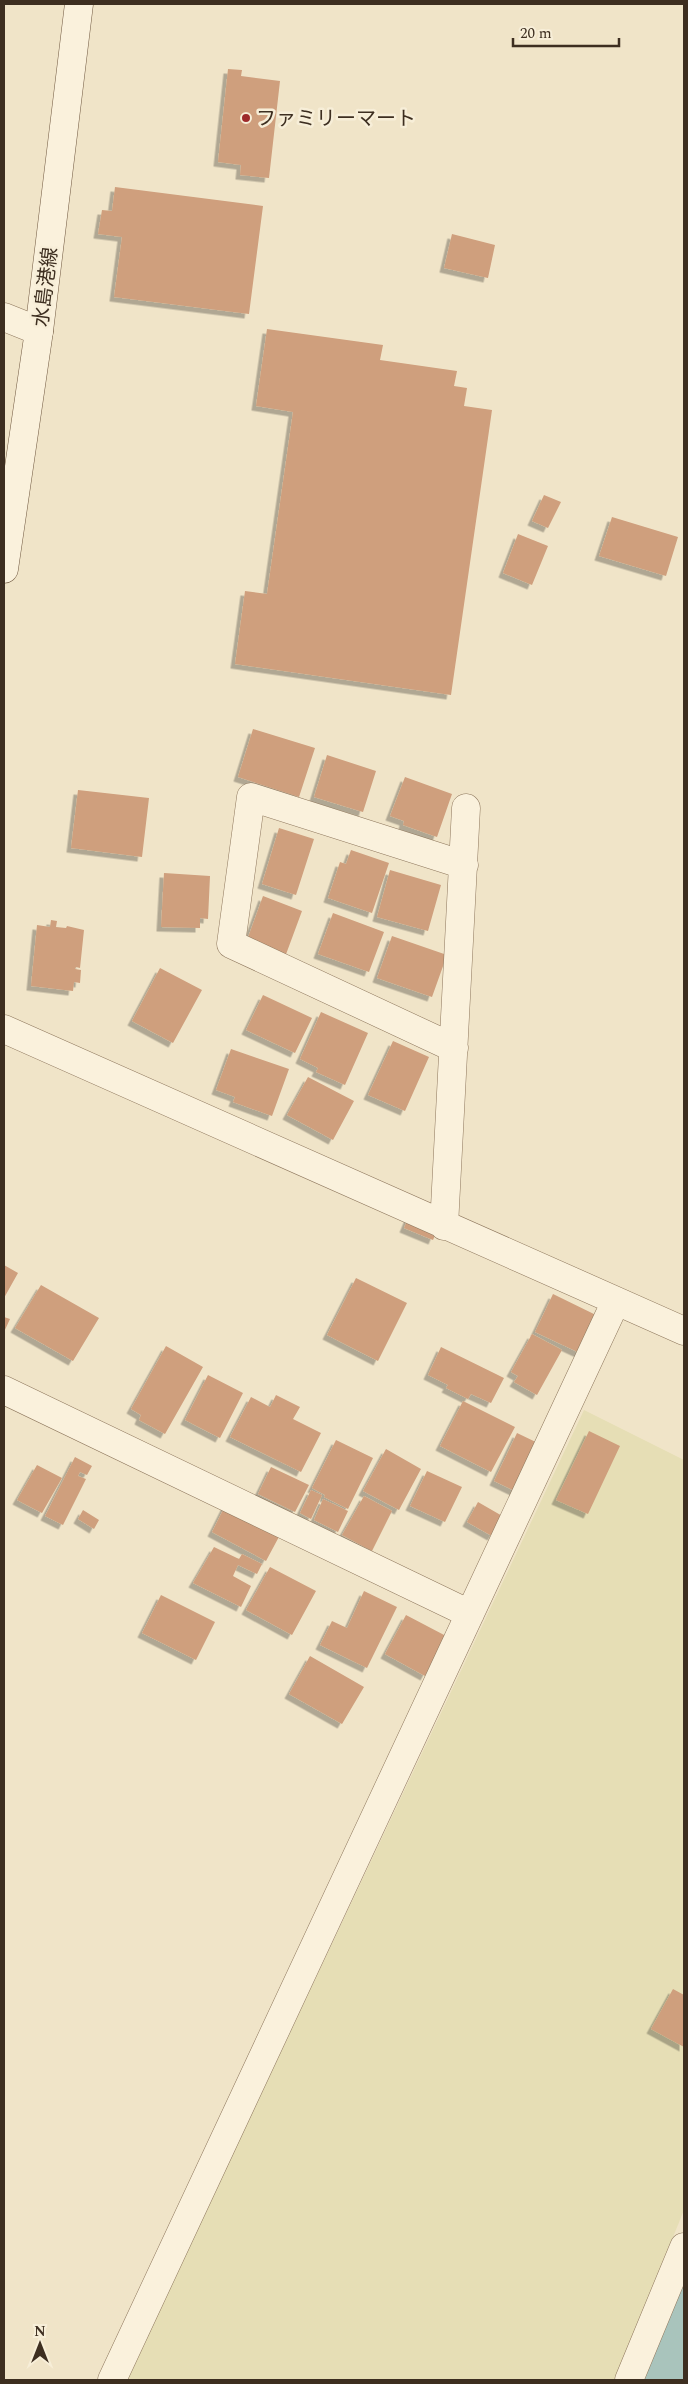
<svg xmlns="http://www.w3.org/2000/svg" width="688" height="2384" font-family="Spectral,'Noto Sans JP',serif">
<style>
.farmland{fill:#e6deb5}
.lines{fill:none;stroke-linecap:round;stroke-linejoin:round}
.stream{stroke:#6f938a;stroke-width:11}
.river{stroke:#a9c4bc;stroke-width:64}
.building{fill:#cf9f7d;filter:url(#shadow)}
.minor-casing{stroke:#8d765c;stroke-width:29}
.secondary-casing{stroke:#6f573f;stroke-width:29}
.minor{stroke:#faf1dc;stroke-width:28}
.secondary{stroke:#faf1dc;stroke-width:28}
.poi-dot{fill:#9e2a2b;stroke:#f7eed8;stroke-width:2}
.labels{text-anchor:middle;stroke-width:5;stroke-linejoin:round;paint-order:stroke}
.poi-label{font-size:20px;fill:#3d2e20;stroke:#f7eed8;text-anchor:start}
.street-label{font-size:20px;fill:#3d2e20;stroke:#f7eed8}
</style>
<defs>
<filter id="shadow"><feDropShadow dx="-4.5" dy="4.5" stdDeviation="0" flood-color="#0004"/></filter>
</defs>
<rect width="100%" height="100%" fill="#f0e4c8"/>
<path class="farmland" d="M584 1410 684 1460V2210L615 2380H126Z"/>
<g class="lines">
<path class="stream" d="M679 2380 684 2367"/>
<path class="river" d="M659 2380 684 2320"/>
</g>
<path class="building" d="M228 69 242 70 241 76 280 81 269 178 240 175 241 165 218 162Z
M115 187 263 206 249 314 114 297 122 237 98 234 102 210 112 211Z
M452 234 495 245 488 278 444 268Z
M267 329 383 345 380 360 457 371 454 386 467 388 464 406 492 410 451 695 235 664 245 591 267 594 293 412 256 406Z
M544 495 561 502 548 528 532 521Z
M612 517 678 537 666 576 599 556Z
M518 534 548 546 532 585 503 573Z
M253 729 315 748 299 797 238 777Z
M327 755 376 771 363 812 314 797Z
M405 777 452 794 437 837 403 825 404 821 390 816Z
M78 790 149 798 142 857 71 848Z
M279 828 314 839 296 895 262 884Z
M351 850 389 863 372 913 328 898 340 862 346 864Z
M390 870 441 885 428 931 377 917Z
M164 873 210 876 208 919 200 918V928L161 927Z
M263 896 302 911 285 957 246 943Z
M333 913 384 932 369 972 318 954Z
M51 920 57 921 56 927 66 928 67 926 84 930 80 968 76 967 75 969 81 970 80 983 74 982 73 991 31 986 37 925 50 927Z
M392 936 447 955 432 997 377 978Z
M160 968 202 990 173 1043 132 1021Z
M263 995 312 1018 295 1053 246 1030Z
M321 1012 368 1033 345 1085 316 1072 318 1068 300 1059Z
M393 1041 429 1057 405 1111 368 1095Z
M231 1049 289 1069 272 1116 233 1102 235 1097 216 1090Z
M308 1077 354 1101 333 1140 287 1115Z
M409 1216 438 1228 433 1240 404 1228Z
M4 1265 18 1273 4 1298Z
M356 1278 407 1303 378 1361 327 1335Z
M41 1285 99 1318 73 1361 15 1328Z
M553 1294 600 1317 582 1354 535 1332Z
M4 1317 10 1319 4 1332Z
M532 1334 562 1350 537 1395 514 1382 518 1376 511 1372Z
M166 1346 203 1367 165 1434 139 1420 141 1415 131 1409Z
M441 1347 504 1378 491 1403 471 1394 468 1399 446 1388 448 1385 428 1375Z
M208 1375 243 1393 220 1438 185 1420Z
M276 1395 300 1407 293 1419 321 1433 301 1472 230 1437 251 1397 270 1407Z
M463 1401 515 1427 491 1472 440 1446Z
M589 1431 620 1446 588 1514 556 1500Z
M517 1433 542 1445 519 1493 494 1481Z
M336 1440 373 1458 348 1509 324 1497 325 1495 312 1488Z
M386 1449 421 1469 399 1510 363 1491Z
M75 1457 92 1466 87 1475 80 1472 78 1476 86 1479 63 1525 45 1516Z
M37 1465 62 1478 42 1513 17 1500Z
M271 1467 309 1485 295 1512 258 1494Z
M427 1471 462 1487 445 1522 410 1506Z
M311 1490 322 1495 311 1519 300 1513Z
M364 1496 392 1511 372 1551 342 1535Z
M323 1499 348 1511 338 1532 314 1520Z
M478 1502 504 1517 492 1536 467 1522Z
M226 1504 281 1533 266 1561 212 1532Z
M83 1510 99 1520 94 1529 78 1519Z
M214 1547 239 1559 242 1554 262 1564 257 1574 238 1565 233 1576 251 1586 241 1607 193 1583Z
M270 1567 316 1591 292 1635 246 1610Z
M364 1591 397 1607 367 1668 320 1645 332 1621 347 1628Z
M161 1595 215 1622 196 1660 142 1633Z
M406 1615 446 1636 425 1676 385 1654Z
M310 1656 364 1687 342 1724 289 1694Z
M673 1989 684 1995V2047L651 2029Z"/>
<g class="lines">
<defs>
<path id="minor" d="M4 317 39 331
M4 1029 684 1331
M454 1048 231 944 251 797 464 865
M444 1226 466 808
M4 1390 470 1614
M112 2380 616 1301
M629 2380 684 2247"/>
<path id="secondary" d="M4 569 39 331 79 4"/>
</defs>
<use href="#minor" class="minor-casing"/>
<use href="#secondary" class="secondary-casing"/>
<use href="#minor" class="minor"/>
<use href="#secondary" class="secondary"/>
</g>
<circle class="poi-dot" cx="246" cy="118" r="5"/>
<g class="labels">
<g class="poi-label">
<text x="256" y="125">ファミリーマート</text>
</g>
<g class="street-label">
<text transform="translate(45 287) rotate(-83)" y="7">水島港線</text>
</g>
</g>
<rect width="688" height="2384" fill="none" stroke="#3d2e20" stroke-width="10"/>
<g transform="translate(40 2344)" stroke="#f7eed8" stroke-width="4" paint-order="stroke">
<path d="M0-4L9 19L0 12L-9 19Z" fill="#3d2e20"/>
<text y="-8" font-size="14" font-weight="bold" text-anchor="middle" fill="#3d2e20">N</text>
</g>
<path d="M513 38v8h106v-8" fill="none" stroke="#3d2e20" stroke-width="2.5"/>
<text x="520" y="38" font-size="15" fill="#3d2e20" stroke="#f7eed8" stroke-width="4" paint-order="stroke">20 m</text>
</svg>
